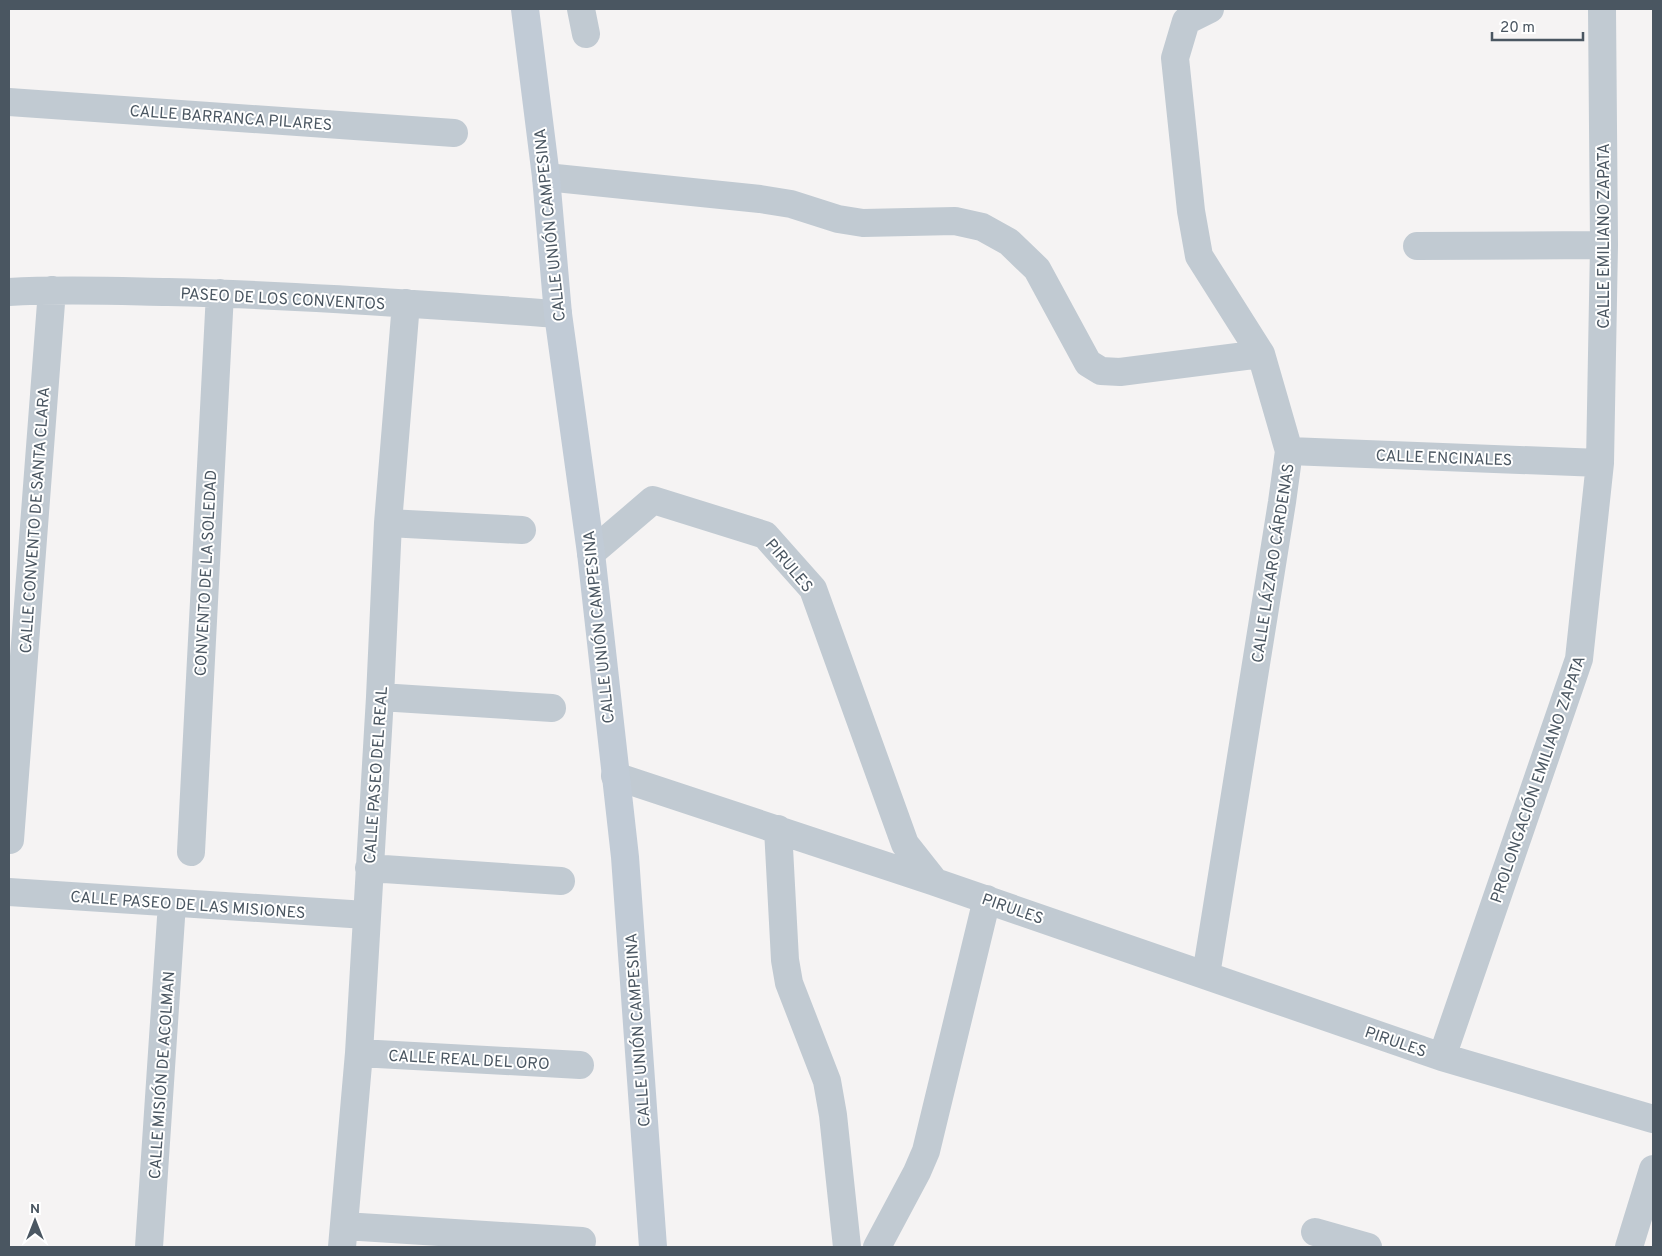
<svg xmlns="http://www.w3.org/2000/svg" width="1662" height="1256" font-family="Overpass,sans-serif">
<style>
.lines{fill:none;stroke-linecap:round;stroke-linejoin:round}
.street{stroke:#c1cad2;stroke-width:28}
.secondary{stroke:#c1cbd6;stroke-width:28}
.labels{text-anchor:middle;stroke-width:4;stroke-linejoin:round;paint-order:stroke}
.street-label{font-size:16px;fill:#4a5661;stroke:#fff}
</style>
<rect width="100%" height="100%" fill="#f5f3f3"/>
<g class="lines">
<path class="street" d="M581 9 586 34
M9 102 454 133
M546 177 760 199 791 204 838 219 863 223 955 221 982 227 1009 242 1037 269 1088 363 1101 371 1120 372 1261 354
M1417 246 1604 245
M9 292C62 289 115 291 168 292 298 295 428 305 558 314
M1289 451 1600 463
M388 523 522 530
M591 553 653 500 765 535 813 589 905 844 935 882 1442 1057 1653 1119
M380 697 552 708
M615 776 935 882
M778 829 785 960 789 983 827 1081 833 1115 847 1247
M10 840 52 290
M191 852 220 293
M369 868 561 881
M9 892 366 915
M1206 975 1282 502 1289 451 1261 354 1199 256 1191 211 1175 58 1186 21 1210 9
M359 1053 580 1065
M1442 1057 1579 659 1600 463 1604 245 1602 9
M344 1226 582 1241
M1315 1232 1368 1247
M149 1247 172 903
M342 1247 359 1053 380 697 388 523 406 303
M877 1247 917 1172 926 1151 987 899
M1629 1247 1653 1169"/>
<path class="secondary" d="M525 9 546 177 558 314 591 553 625 857 653 1247"/>
</g>
<g class="labels">
<g class="street-label">
<text transform="translate(231 117) rotate(4)" y="6">CALLE BARRANCA PILARES</text>
<text transform="translate(549 225) rotate(-96)" y="6">CALLE UNIÓN CAMPESINA</text>
<text transform="translate(1603 236) rotate(-90)" y="6">CALLE EMILIANO ZAPATA</text>
<text transform="translate(283 298) rotate(3)" y="6">PASEO DE LOS CONVENTOS</text>
<text transform="translate(1444 457) rotate(2)" y="6">CALLE ENCINALES</text>
<text transform="translate(34 520) rotate(-86)" y="6">CALLE CONVENTO DE SANTA CLARA</text>
<text transform="translate(1272 563) rotate(-81)" y="6">CALLE LÁZARO CÁRDENAS</text>
<text transform="translate(790 565) rotate(50)" y="6">PIRULES</text>
<text transform="translate(205 573) rotate(-87)" y="6">CONVENTO DE LA SOLEDAD</text>
<text transform="translate(598 627) rotate(-96)" y="6">CALLE UNIÓN CAMPESINA</text>
<text transform="translate(375 775) rotate(-86)" y="6">CALLE PASEO DEL REAL</text>
<text transform="translate(1537 779) rotate(-71)" y="6">PROLONGACIÓN EMILIANO ZAPATA</text>
<text transform="translate(188 904) rotate(4)" y="6">CALLE PASEO DE LAS MISIONES</text>
<text transform="translate(1013 908) rotate(19)" y="6">PIRULES</text>
<text transform="translate(637 1030) rotate(-94)" y="6">CALLE UNIÓN CAMPESINA</text>
<text transform="translate(1396 1041) rotate(19)" y="6">PIRULES</text>
<text transform="translate(469 1059) rotate(3)" y="6">CALLE REAL DEL ORO</text>
<text transform="translate(161 1075) rotate(-86)" y="6">CALLE MISIÓN DE ACOLMAN</text>
</g>
</g>
<rect width="1662" height="1256" fill="none" stroke="#4a5661" stroke-width="20"/>
<g transform="translate(35 1221)" stroke="#ffffff" stroke-width="4" paint-order="stroke">
<path d="M0-4L9 19L0 12L-9 19Z" fill="#4a5661"/>
<text y="-8" font-size="14" font-weight="bold" text-anchor="middle" fill="#4a5661">N</text>
</g>
<path d="M1492 32v8h91v-8" fill="none" stroke="#4a5661" stroke-width="2.5"/>
<text x="1500" y="32" font-size="15" fill="#4a5661" stroke="#ffffff" stroke-width="4" paint-order="stroke">20 m</text>
</svg>
